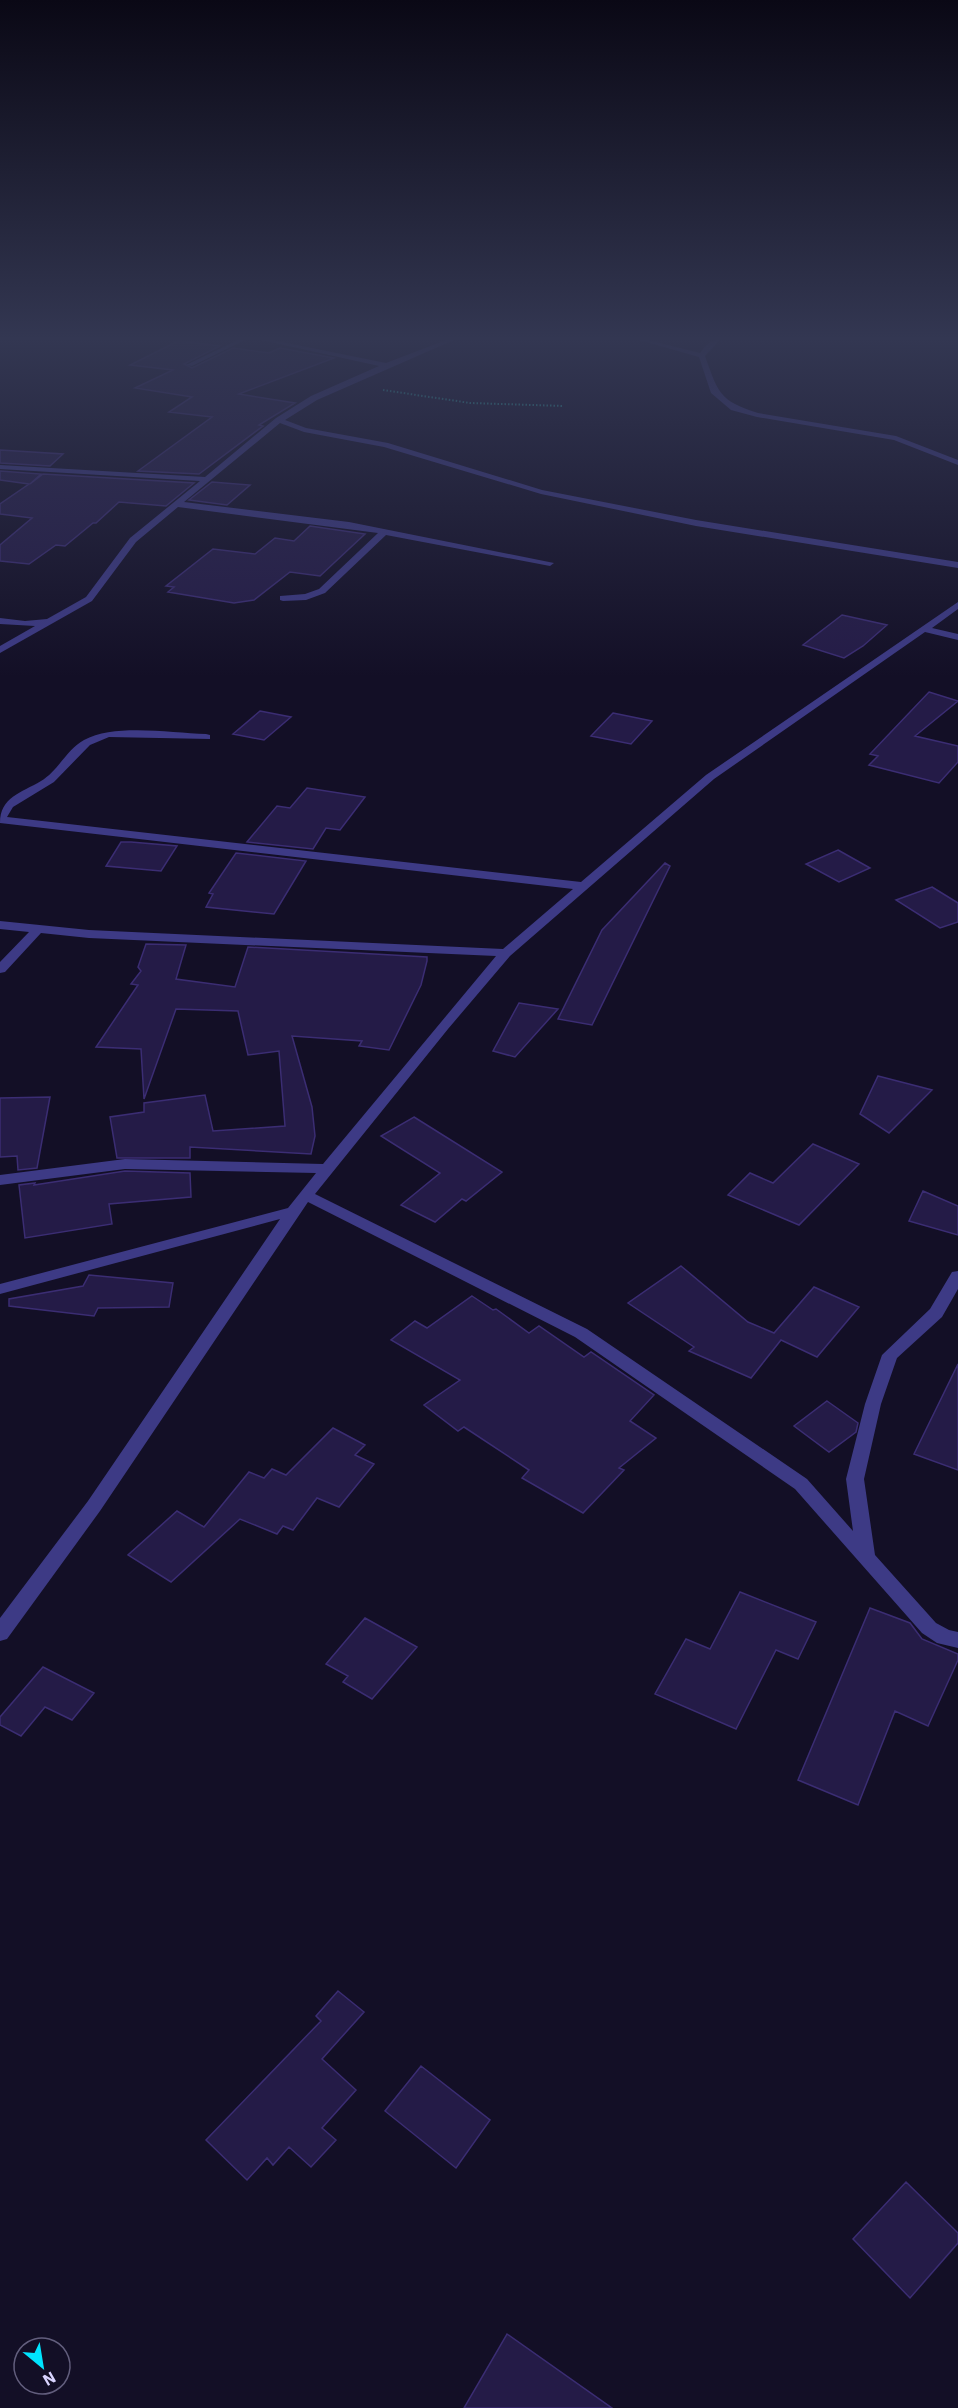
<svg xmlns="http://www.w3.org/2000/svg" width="958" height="2408" font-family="'IBM Plex Sans',sans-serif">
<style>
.building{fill:#241b47;stroke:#3b2d73;stroke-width:1.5}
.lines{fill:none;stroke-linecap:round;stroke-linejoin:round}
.path{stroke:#2fb8b0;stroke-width:2;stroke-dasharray:1.5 2;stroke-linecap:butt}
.service{fill:#3d3a85;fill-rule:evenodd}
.minor{fill:#3d3a85;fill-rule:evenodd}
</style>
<rect width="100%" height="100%" fill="#130f26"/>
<path class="building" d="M178 341 220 346 184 364 192 368 233 348 269 353 280 348 334 358 239 394 295 403 259 425 263 426 199 474 138 471 212 417 169 412 192 397 135 388 173 370 130 365Z
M0 450 63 454 50 466 0 463Z
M0 471 41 474 30 484 43 474 194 483 166 506 119 502 96 523H93L65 546 56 545 29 564 0 561V545L32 518 0 514V504L29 484 0 480Z
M212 482 250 485 227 505 189 500Z
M310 526 365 534 320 576 290 572 254 600 234 603 168 592 174 587 166 586 213 549 255 554 275 538 294 541Z
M842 615 887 625 863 646 844 658 803 645Z
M929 692 958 701 915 736 958 746V762L939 783 869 765 878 756 870 754Z
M260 711 291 717 264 740 233 734Z
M613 713 652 721 631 744 591 736Z
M307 788 365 797 340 830 326 828 313 849 247 842 277 806 290 808Z
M121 842H131L177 846 161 871 106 866Z
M838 850 870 868 839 882 806 864Z
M236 853 306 861 274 914 206 907 213 894 209 893Z
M665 863 670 866 592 1025 558 1019 602 930Z
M932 887 958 903V922L940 928 896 900Z
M146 944 186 945 176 979 235 987 248 947 427 957V961L421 985 389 1050 359 1046 362 1041 292 1036 312 1107 315 1136 311 1154 190 1147V1158H117L110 1117 144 1112V1103L205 1095 213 1131 285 1126 279 1051 248 1055 238 1011 176 1009 144 1099 141 1049 96 1047 138 985 131 984 141 971 138 967Z
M519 1003 558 1009 515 1057 493 1051Z
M878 1076 932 1090 889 1133 860 1114Z
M50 1097 37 1168 18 1170 17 1156 0 1157V1098Z
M414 1117 502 1172 466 1201 462 1199 435 1222 401 1205 440 1173 381 1136Z
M813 1144 859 1164 799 1225 728 1195 750 1173 773 1183Z
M125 1171 190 1173 191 1197 109 1204 112 1224 25 1238 19 1185 35 1183 34 1185Z
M923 1191 958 1206V1235L909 1221Z
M681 1266 748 1322 774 1333 814 1287 859 1307 817 1357 781 1340 751 1378 689 1351 694 1347 628 1303Z
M89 1275 173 1283 169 1307 98 1308 94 1316 9 1306V1299L83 1286Z
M472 1296 493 1310 496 1309 529 1333 539 1326 584 1357 591 1352 654 1395 630 1421 656 1438 619 1468 624 1470 583 1513 522 1478 529 1470 464 1427 458 1431 424 1405 460 1380 391 1340 415 1321 427 1328Z
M958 1364V1470L914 1454Z
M827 1401 858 1423 856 1432 829 1452 794 1426Z
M333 1428 365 1445 355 1455 374 1464 339 1507 317 1498 293 1530 283 1526 277 1534 240 1519 171 1582 128 1555 177 1511 204 1527 249 1472 264 1478 272 1469 286 1475Z
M740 1592 816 1622 798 1659 776 1650 736 1729 655 1694 686 1639 710 1649Z
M870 1608 910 1623 922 1639 958 1654V1660L928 1726 895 1711 858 1805 798 1780Z
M365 1618 417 1647 372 1699 343 1682 348 1676 326 1664Z
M43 1667 94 1693 72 1720 45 1707 21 1736 0 1725V1717Z
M338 1991 364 2012 322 2059 356 2090 322 2128 336 2140 311 2167 289 2147 273 2165 267 2158 247 2180 206 2140 321 2021 316 2016Z
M421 2066 490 2120 456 2168 385 2111Z
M906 2182 958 2233V2243L910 2298 853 2239Z
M507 2334 612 2408H464Z"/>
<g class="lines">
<path class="path" d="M383 390 470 403 564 406"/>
<path class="service" d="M238 340H245L192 366 186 365Z"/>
<path class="minor" d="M261 340H272L386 363 446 340H454L317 400 285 420 306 428 388 443 542 490 696 520 958 562V568L696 526 541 494 384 447 304 432 280 423 184 502 349 522 554 563 550 566 386 535 325 593 306 600 283 601 280 600V596L305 594 319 589 378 533 178 507 136 542 92 601 0 653V646L35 626 0 624V618L25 621 47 619 86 597 130 538 200 481 0 469V465L205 477 276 418 311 396 379 366Z
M639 340H648L700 353C706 345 709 340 720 340L705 356C718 392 719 401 758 413L896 436 958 460V465L894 440 757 417 731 410 711 393 699 357Z
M958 602V609L932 628 958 634V640L925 632 714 779 510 956 448 1029 315 1194 587 1329 807 1479 853 1531 846 1479 865 1404 882 1355 930 1309 952 1272 958 1271V1289L942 1317 897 1358 881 1404 864 1479 875 1555 936 1623 949 1630 958 1632V1648L937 1643 922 1633 795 1489 575 1337 308 1202 100 1511 7 1639 0 1641V1618L88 1501 280 1219 0 1294V1284L288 1208 316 1173 125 1169 0 1185V1175L125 1159 323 1164 496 956 89 938 41 933 5 972 0 973V962L29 932 0 929V921L89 930 503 949 573 889 0 823C0 797 21 793 41 781 58 771 67 749 84 740 115 723 171 733 206 734L210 735V739L109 737 90 745 54 782 13 807 7 817 581 882 706 775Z"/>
</g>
<linearGradient id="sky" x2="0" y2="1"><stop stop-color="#0a0815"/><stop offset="0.5" stop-color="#333752"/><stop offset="1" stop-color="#333752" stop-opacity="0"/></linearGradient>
<rect width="958" height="677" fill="url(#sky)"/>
<g transform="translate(42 2366) rotate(150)"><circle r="28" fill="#130f26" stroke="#625e7d" stroke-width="1.5"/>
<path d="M0-4.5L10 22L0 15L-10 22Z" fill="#00e5ff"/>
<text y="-9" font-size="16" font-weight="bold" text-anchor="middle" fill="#d9d4ff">N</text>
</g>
</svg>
